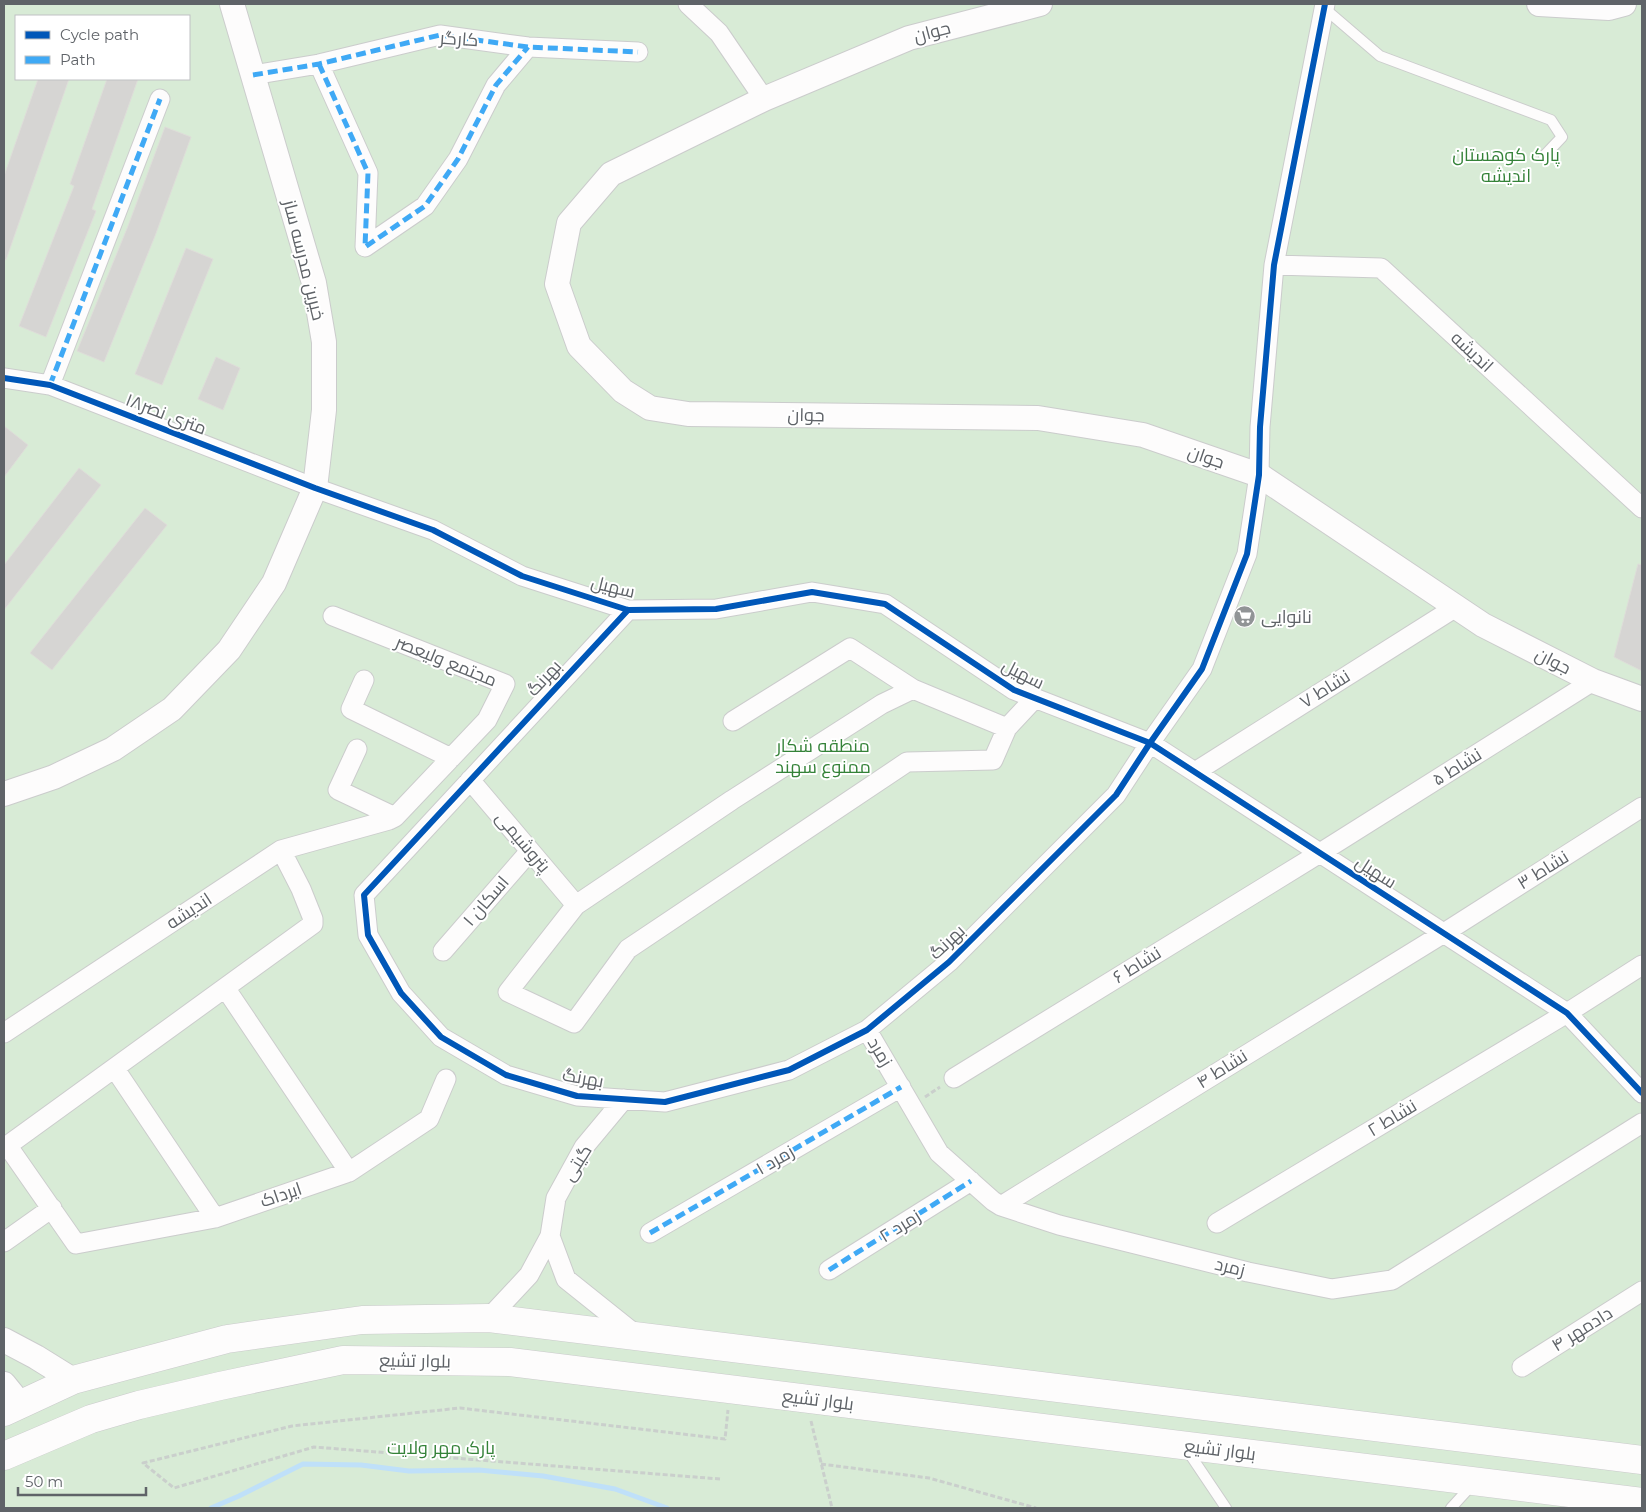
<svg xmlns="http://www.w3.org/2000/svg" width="1646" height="1512" font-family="Montserrat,Cairo,sans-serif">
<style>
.park{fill:#d8ebd6;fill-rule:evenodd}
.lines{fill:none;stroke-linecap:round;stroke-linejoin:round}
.stream{stroke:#bfe0f9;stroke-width:5}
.building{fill:#d6d5d3;stroke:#deddd9}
.service-casing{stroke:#cbcccc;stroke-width:12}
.minor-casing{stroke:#cbcccc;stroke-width:21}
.tertiary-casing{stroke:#cbcccc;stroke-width:26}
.secondary-casing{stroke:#cacacb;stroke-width:29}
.path{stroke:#cacfcc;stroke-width:3;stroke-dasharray:5 2.5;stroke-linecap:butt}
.service{stroke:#fdfcfc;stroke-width:10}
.minor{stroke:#fdfcfc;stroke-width:19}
.tertiary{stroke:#fdfcfc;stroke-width:24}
.secondary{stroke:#fdfcfc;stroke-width:28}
.quiet{stroke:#3fa9f5;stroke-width:5;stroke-dasharray:10 5;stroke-linecap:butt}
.cycleway-casing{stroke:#fff;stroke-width:9}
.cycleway{stroke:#0057b8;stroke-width:6}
.labels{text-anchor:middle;stroke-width:4;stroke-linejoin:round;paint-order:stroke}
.street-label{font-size:18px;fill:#5f6368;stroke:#fff}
.park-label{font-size:18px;fill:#348238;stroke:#fff}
.poi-label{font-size:18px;fill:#5f6368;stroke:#fff;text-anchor:start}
</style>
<rect width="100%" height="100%" fill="#efeeea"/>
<path class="park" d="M4 4H1642V1508H4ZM16 16H189V79H16Z"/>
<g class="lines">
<path class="stream" d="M211 1508 239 1496 303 1464 361 1465 409 1471 479 1470 543 1476 615 1489 667 1508"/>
</g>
<path class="building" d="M38 79H69L6 260 4 259V176Z
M107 79H138L92 209 96 211 46 337 19 326 74 186 70 184Z
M165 127 191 137 155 236 104 362 77 351 128 226Z
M186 248 213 259 162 385 135 374Z
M216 357 240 368 223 410 198 399Z
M4 426 28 445 4 477Z
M79 468 101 485 4 610V565Z
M145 508 167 525 52 670 30 653Z
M1638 564 1642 565V671L1614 657Z"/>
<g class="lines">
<defs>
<path id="service" d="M1324 8 1380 56 1551 120 1562 137 1544 156
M1187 1450 1226 1508
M1451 1508 1472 1485"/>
<path id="minor" d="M688 4 719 33 764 99
M319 64 368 173 365 247 425 206 458 159 496 85 528 47
M253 75 319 64 440 35 528 47 638 52
M1274 265 1381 268 1642 508
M4 378 50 385 315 488 433 530 522 576 628 610 716 609 812 592 885 604 1014 690 1150 743 1567 1013 1642 1093
M50 385 160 99
M628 610 364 895 368 935 401 993 441 1037 506 1075 577 1096 665 1102 789 1070 867 1030 949 962 1116 795 1150 743 1202 669 1247 554 1259 475 1260 427 1274 265 1325 4
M364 680 351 709 451 758
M733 721 850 648 913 689
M1007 728 913 689 882 704 732 800 576 905 508 992 574 1023 628 949 907 762 993 760 1007 728 1035 698
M357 749 338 790 395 817
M1195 772 1456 607
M470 780 576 905
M443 951 530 851
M226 989 349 1172
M867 1030 939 1153 993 1201 1001 1206 1059 1225 1248 1272 1332 1289 1392 1280 1642 1123
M4 1033 281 850 389 820 395 817 487 720 505 684 333 616
M115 1069 215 1218
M954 1078 1320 853 1593 681
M7 1145 76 1244 215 1218 349 1172 429 1119 446 1079
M4 1148 313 924V919L301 889 281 850
M1001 1206 1444 933 1642 807
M1217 1223 1567 1013 1642 965
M650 1233 901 1087
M550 1236 556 1198 584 1147 624 1099
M4 1242 52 1208
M829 1270 971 1181
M489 1318 529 1275 550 1236 566 1279 636 1335
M1522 1367 1642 1291"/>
<path id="tertiary" d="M1040 4 909 38 764 99 611 174 569 223 557 284 579 346 623 391 650 408 688 414 1038 418 1143 435 1259 475 1483 625 1593 681 1642 699
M1539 4 1609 8 1624 4
M4 794 54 777 113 749 172 709 229 650 274 583 315 488 324 410V342L314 283 232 4
M4 1340 36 1357 73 1380
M4 1384 21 1405"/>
<path id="secondary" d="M4 1412 73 1380 227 1339 362 1320 489 1318 1642 1460
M4 1456 91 1419 139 1405 220 1386 343 1360 510 1362 1642 1502"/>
</defs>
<use href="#service" class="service-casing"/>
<use href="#minor" class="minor-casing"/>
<use href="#tertiary" class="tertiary-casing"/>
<use href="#secondary" class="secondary-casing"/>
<path class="path" d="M925 1097 940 1087
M811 1421 832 1508
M821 1464 929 1478 1036 1508
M720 1479 314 1447 174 1488 143 1463 292 1426 460 1408 725 1439 728 1410"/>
<use href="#service" class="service"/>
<use href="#minor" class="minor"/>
<use href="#tertiary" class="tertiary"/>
<use href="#secondary" class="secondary"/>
<path class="quiet" d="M319 64 368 173 365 247 425 206 458 159 496 85 528 47
M253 75 319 64 440 35 528 47 638 52
M50 385 160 99
M650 1233 901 1087
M829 1270 971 1181"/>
<defs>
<path id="cycleway" d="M4 378 50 385 315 488 433 530 522 576 628 610 716 609 812 592 885 604 1014 690 1150 743 1567 1013 1642 1093
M628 610 364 895 368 935 401 993 441 1037 506 1075 577 1096 665 1102 789 1070 867 1030 949 962 1116 795 1150 743 1202 669 1247 554 1259 475 1260 427 1274 265 1325 4"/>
</defs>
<use href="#cycleway" class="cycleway-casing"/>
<use href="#cycleway" class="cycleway"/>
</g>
<defs>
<symbol id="supermarket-disc" viewBox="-11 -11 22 22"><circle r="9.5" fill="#919496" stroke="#fff"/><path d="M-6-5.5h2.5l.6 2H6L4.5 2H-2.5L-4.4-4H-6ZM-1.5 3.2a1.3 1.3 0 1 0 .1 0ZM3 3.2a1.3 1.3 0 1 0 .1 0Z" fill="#fff"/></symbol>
</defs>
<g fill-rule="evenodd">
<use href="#supermarket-disc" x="1232" y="604" width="25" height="25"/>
</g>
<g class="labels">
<g class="street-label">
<text transform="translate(932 32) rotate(-15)" y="6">جوان</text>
<text transform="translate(459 39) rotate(4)" y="6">کارگر</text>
<text transform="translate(304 260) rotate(76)" y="6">خیرین مدرسه ساز</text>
<text transform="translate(1472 352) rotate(43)" y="6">اندیشه</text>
<text transform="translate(166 414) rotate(21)" y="6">۱۸متری نصر</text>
<text transform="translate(806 415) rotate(1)" y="6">جوان</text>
<text transform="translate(1206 457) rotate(19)" y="6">جوان</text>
<text transform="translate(613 587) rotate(14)" y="6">سهیل</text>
<text transform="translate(446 661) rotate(22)" y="6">مجتمع ولیعصر</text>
<text transform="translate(1553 661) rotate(27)" y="6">جوان</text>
<text transform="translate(1023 674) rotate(27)" y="6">سهیل</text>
<text transform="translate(544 678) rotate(-47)" y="6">بهرنگ</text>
<text transform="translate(1325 689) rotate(-32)" y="6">نشاط ۷</text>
<text transform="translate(1457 767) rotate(-32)" y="6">نشاط ۵</text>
<text transform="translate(523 842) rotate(50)" y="6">پتروشیمی</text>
<text transform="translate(1543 870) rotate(-32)" y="6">نشاط ۳</text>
<text transform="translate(1376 872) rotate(33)" y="6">سهیل</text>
<text transform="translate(486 901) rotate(-49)" y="6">اسکان ۱</text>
<text transform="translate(189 911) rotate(-33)" y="6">اندیشه</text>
<text transform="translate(947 942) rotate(-43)" y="6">بهرنگ</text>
<text transform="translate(1137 965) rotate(-32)" y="6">نشاط ۶</text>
<text transform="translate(880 1052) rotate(59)" y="6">زمرد</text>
<text transform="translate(1222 1069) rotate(-32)" y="6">نشاط ۴</text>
<text transform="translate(583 1078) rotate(10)" y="6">بهرنگ</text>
<text transform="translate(1392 1118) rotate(-31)" y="6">نشاط ۲</text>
<text transform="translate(775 1160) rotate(-30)" y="6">زمرد ۱</text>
<text transform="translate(577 1163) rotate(-58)" y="6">گیتی</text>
<text transform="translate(281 1195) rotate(-19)" y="6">ایرداک</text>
<text transform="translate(900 1226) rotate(-32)" y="6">زمرد ۲</text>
<text transform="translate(1230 1267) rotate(14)" y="6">زمرد</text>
<text transform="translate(1582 1329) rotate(-32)" y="6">دادمهر ۴</text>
<text transform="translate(415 1361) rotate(1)" y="6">بلوار تشیع</text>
<text transform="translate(818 1400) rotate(7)" y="6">بلوار تشیع</text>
<text transform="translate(1220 1450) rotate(7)" y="6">بلوار تشیع</text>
</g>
<g class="park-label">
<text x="1506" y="161">پارک کوهستان<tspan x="1506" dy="21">اندیشه</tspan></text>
<text x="823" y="752">منطقه شکار<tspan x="823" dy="21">ممنوع سهند</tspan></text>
<text x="441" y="1454">پارک مهر ولایت</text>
</g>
<g class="poi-label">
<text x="1261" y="623">نانوایی</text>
</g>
</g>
<rect width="1646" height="1512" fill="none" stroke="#5f6368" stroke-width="10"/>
<rect x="15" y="15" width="175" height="65" fill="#ffffff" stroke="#bfc1c3"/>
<rect x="25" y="31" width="25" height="8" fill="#0057b8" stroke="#bfc1c3"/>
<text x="60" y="40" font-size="15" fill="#5f6368">Cycle path</text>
<rect x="25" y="56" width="25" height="8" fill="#3fa9f5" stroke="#bfc1c3"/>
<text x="60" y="65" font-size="15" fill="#5f6368">Path</text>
<path d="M18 1487v8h128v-8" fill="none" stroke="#5f6368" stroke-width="2.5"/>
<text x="25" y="1487" font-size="15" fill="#5f6368" stroke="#ffffff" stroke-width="4" paint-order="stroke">50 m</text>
</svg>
